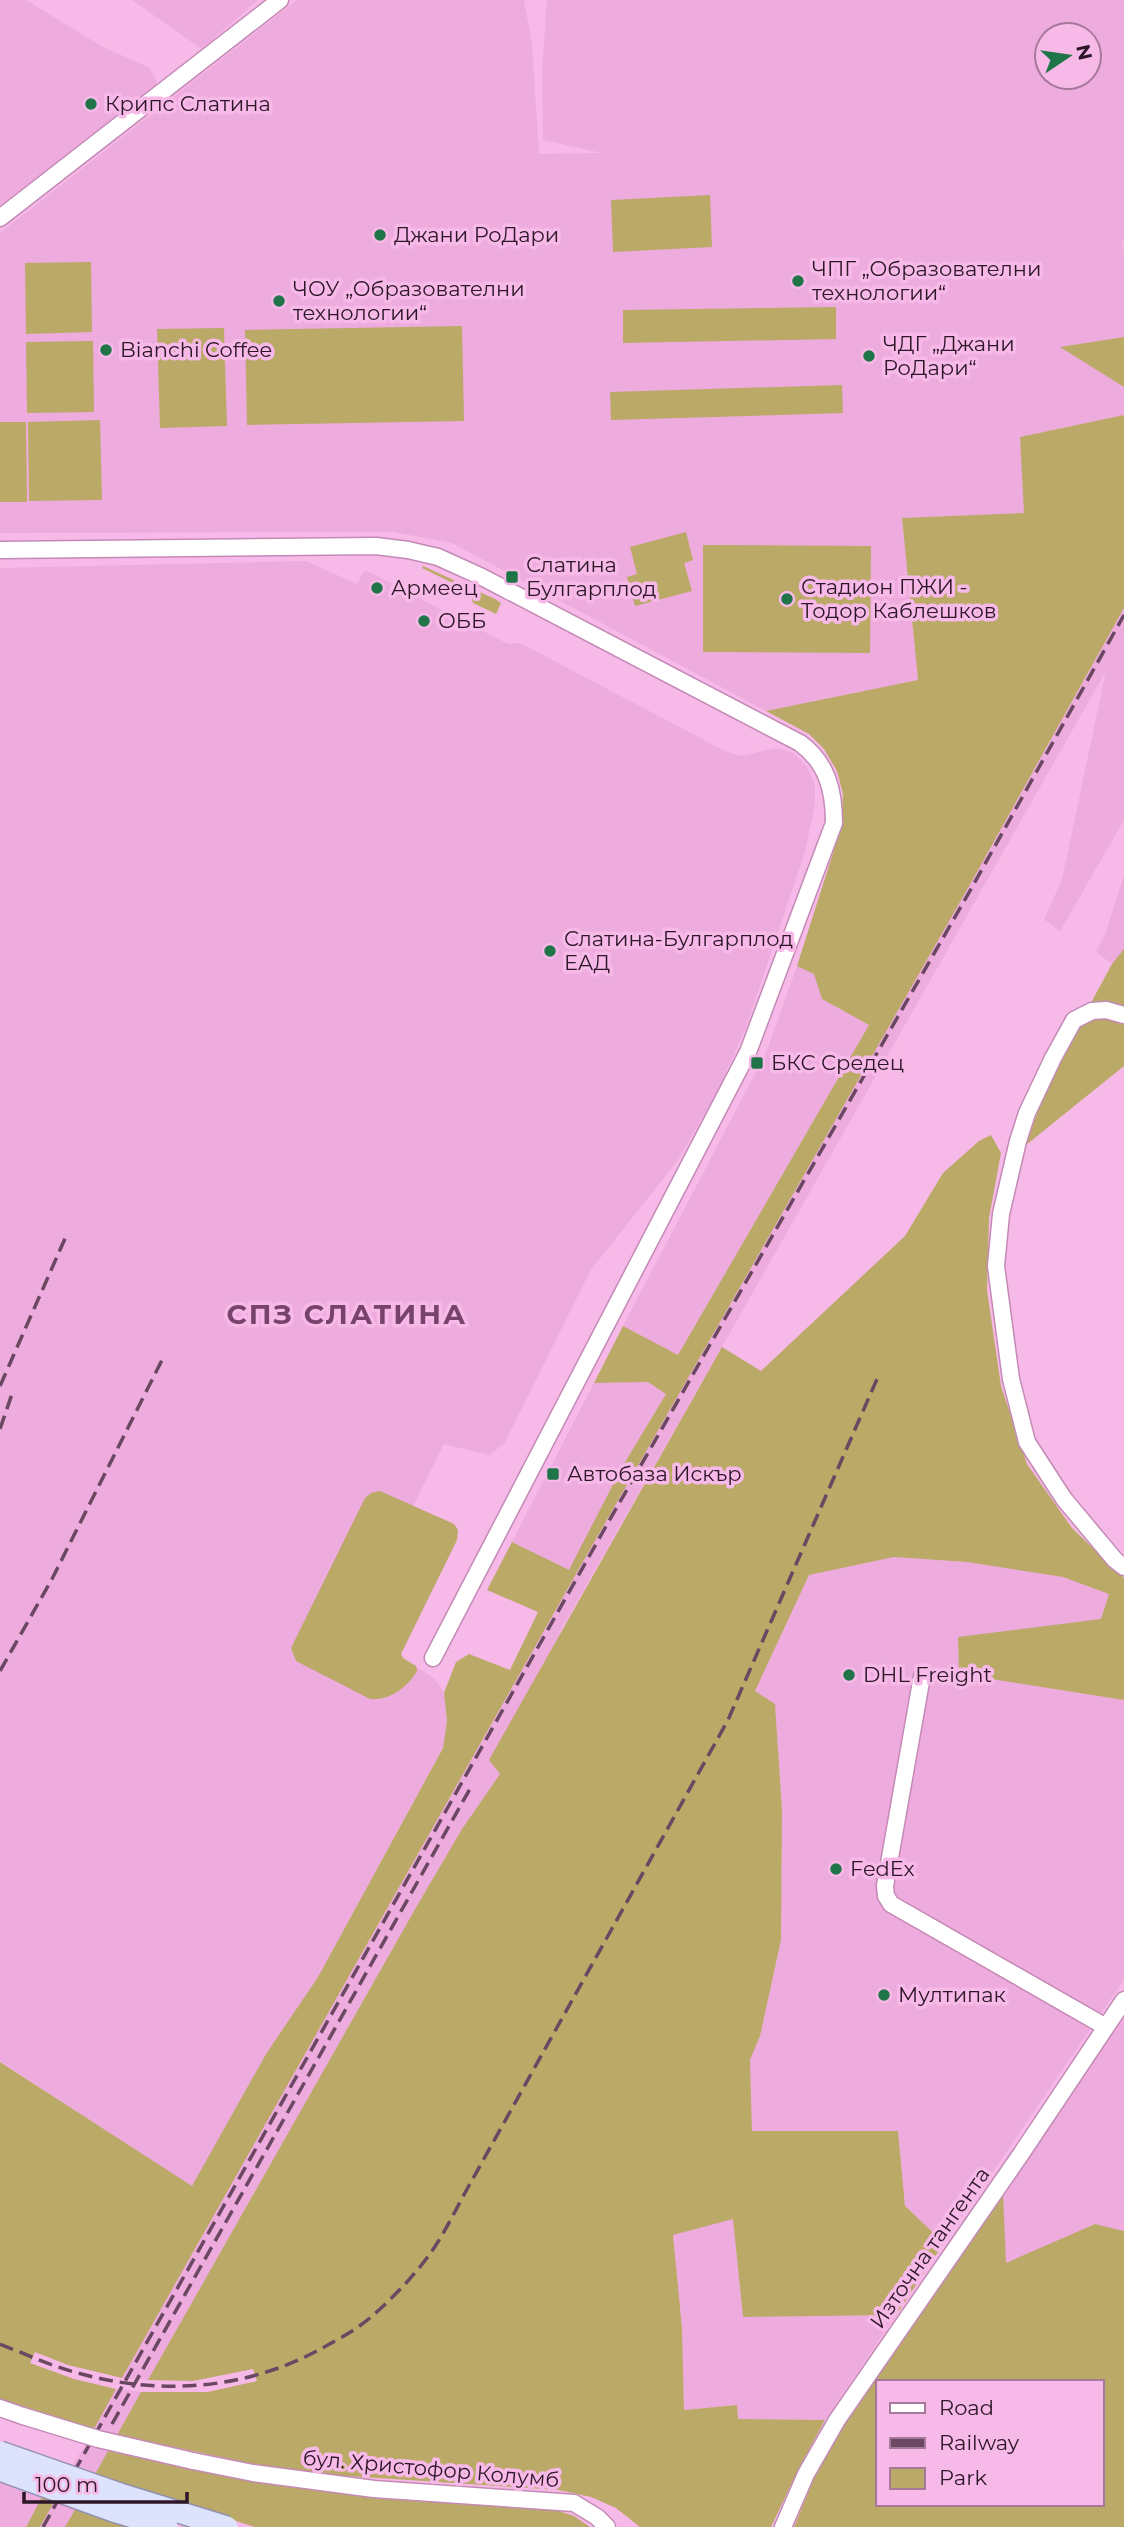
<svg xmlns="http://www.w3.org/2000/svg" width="1124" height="2527" font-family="Montserrat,sans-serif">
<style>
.built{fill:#eeabdd;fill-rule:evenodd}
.green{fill:#baa967;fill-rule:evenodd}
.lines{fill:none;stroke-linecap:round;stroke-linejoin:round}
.minor-casing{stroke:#c48ab6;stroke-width:19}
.minor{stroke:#fff;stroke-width:16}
.rail{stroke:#6a4862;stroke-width:3.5;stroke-dasharray:14 7;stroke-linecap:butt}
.minor-bridge-casing{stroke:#c48ab6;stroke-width:19;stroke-linecap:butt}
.major-bridge-casing{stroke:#9190b1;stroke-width:24;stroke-linecap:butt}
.minor-bridge{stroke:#fff;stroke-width:16}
.major-bridge{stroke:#dee3fd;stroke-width:21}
.poi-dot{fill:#1f7548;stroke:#f7b9e7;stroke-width:2.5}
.labels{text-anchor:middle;stroke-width:7;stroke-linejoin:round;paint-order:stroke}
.poi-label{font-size:21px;fill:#2c1627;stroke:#f7b9e7;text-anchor:start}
.street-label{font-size:21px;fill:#2c1627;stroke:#f7b9e7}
.district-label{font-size:28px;font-weight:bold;letter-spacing:2px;fill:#77426b;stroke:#f7b9e7}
</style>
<rect width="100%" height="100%" fill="#f7b9e7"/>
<path class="built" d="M0 0H26L101 46 150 68 158 84 0 206Z
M132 0H258L202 49Z
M297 0H524L532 45 539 154 602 153 543 140 542 71 547 0H1124V240L1122 241 1124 255V337L1061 347 1124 387V415L1020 437 1025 513 902 518 918 680 766 711 452 543 393 532 0 533V233ZM1047 35H1089V77H1047Z
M306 561 357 584 365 570 508 644 520 643 725 751 741 756 777 748 794 753 808 768 815 785V804L805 852 745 1030 716 1094 678 1160 590 1271 504 1444 489 1455 444 1444 413 1506 454 1524 458 1530 457 1540 401 1654 403 1658 435 1679 444 1693 447 1721 443 1747 318 1977 266 2054 192 2187 0 2061V568Z
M1124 608V820L1060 931 1044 919 1062 880 1106 671 562 1628 500 1774 462 1829 418 1904 148 2380 122 2378 576 1574 968 888Z
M1124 875V949L1112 964 1096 952 1106 932Z
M797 966 815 974 822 999 869 1025 678 1355 623 1326 766 1053Z
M648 1382 666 1393 622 1467 569 1571 512 1542 594 1383Z
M894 1557 967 1562 1063 1577 1110 1594 1102 1619 960 1674 1124 1700V1980L944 2243 905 2206 898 2131 752 2132 750 2060 760 2036 781 1940 782 1809 775 1704 755 1691 809 1575Z
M1119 2017H1124V2231L1095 2224 1005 2264 1003 2193Z
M733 2218 743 2317 896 2315 825 2420 737 2419 736 2405 684 2410 682 2328 673 2235Z
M116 2389 141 2392 117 2435 94 2429Z
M85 2445 108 2451 94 2476 71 2468Z
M0 2479 43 2495 26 2527H0Z
M55 2500 76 2508 65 2527H40Z"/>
<path class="green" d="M710 195 712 247 613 252 611 200Z
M91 262 92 332 26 334 25 263Z
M836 307V339L623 343V310Z
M462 326 464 421 247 425 245 330Z
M224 328 227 426 160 428 157 329Z
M1124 337V387L1060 347Z
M93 341 94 412 27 413 26 342Z
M842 385 843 413 611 420 610 392Z
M1124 415V608L968 888 576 1574 122 2378 68 2365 35 2352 30 2363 74 2379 116 2389 94 2429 0 2399V2062L192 2186 266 2054 318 1977 443 1748 447 1721 444 1693 456 1662 469 1654 510 1670 538 1612 487 1590 512 1542 569 1570 622 1467 666 1394 648 1382 594 1383 623 1326 678 1355 869 1025 822 999 814 974 797 966 841 828 843 794 837 771 824 749 809 734 766 711 918 680 902 518 1024 513 1020 437Z
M100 420 102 500 29 501 28 422Z
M0 422H26L27 502H0Z
M686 532 693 560 684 563 692 591 635 606 627 577 637 574 630 547Z
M703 545 871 546 870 653 703 652Z
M423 566 495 599 501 603 496 614 473 603 469 591 422 568Z
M1124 949V1066L1026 1145 1047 1084 1112 964Z
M991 1135 1001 1153 989 1218 987 1290 1001 1386 1027 1464 1072 1528 1124 1578V1700L959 1674 958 1637 1101 1619 1109 1594 1063 1577 967 1562 894 1557 809 1575 755 1691 775 1704 782 1809 781 1940 760 2036 750 2060 752 2131H898L905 2206 944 2243 896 2315 743 2317 733 2219 673 2235 682 2328 684 2410 737 2405 738 2419 825 2420 798 2470 771 2527H640L616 2508 591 2497 559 2490 317 2474 254 2464 117 2435 141 2392H208L257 2381 253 2369 193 2381 148 2380 418 1904 462 1829 500 1774 489 1760 722 1347 761 1371 905 1236 943 1173 979 1141Z
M380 1491 454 1524 458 1530 457 1540 401 1654 403 1658 416 1666 417 1671C408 1687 389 1701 370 1699L296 1661 291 1648 365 1498 371 1493Z
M1003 2193 1006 2263 1095 2224 1124 2231V2527H794L814 2478 844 2425 914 2319ZM877 2382H1101V2504H877Z
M108 2451 253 2481 553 2509 574 2516 590 2527H255L94 2476Z
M43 2495 55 2500 40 2527H26Z
M76 2508 139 2527H65Z"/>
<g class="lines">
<defs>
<path id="minor" d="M0 218 280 0
M0 550 376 546 408 550 438 557 482 577 800 743C827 763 834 790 834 823L748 1052 433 1658
M1124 1015 1106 1010 1092 1011 1074 1020 1053 1058 1027 1113 1018 1141 1001 1214 996 1266 1011 1379 1027 1442 1064 1499 1115 1560 1124 1567
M922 1676 885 1886 886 1896 891 1904 1106 2027
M0 2408 23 2416
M193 2461 253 2473 374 2489 574 2503 597 2517 607 2527
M783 2527 806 2474 837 2420 1021 2154 1124 2000"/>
</defs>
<use href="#minor" class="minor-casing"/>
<use href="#minor" class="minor"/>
<path class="rail" d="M0 1386 67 1234
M0 1429 13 1391
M0 1671 52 1579 164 1356
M0 2344C11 2349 23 2353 34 2358 129 2397 235 2398 326 2346 341 2338 357 2329 371 2317 393 2298 415 2275 432 2251 445 2232 455 2211 466 2191L728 1720 877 1379
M112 2424 471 1787
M43 2527 609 1521 971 889 1124 615"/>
<defs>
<path id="minor-bridge" d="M23 2416 98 2439 193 2461"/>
<path id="major-bridge" d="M0 2452 120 2494 227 2527
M0 2470 113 2511 167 2527"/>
</defs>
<use href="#minor-bridge" class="minor-bridge-casing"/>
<use href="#major-bridge" class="major-bridge-casing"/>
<use href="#minor-bridge" class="minor-bridge"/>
<use href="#major-bridge" class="major-bridge"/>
</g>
<g class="poi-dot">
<circle cx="91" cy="104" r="7"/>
<circle cx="380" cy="235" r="7"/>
<circle cx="798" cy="281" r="7"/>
<circle cx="279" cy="301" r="7"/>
<circle cx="106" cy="350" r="7"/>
<circle cx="869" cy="356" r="7"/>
<rect x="505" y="570" width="14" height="14" rx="3.5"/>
<circle cx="377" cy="588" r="7"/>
<circle cx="787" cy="599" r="7"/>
<circle cx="424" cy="621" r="7"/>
<circle cx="550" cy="951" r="7"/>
<rect x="750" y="1056" width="14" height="14" rx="3.5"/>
<rect x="546" y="1467" width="14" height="14" rx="3.5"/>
<circle cx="849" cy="1675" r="7"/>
<circle cx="836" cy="1869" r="7"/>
<circle cx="884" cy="1995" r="7"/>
</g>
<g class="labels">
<g class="poi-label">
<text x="105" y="111">Крипс Слатина</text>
<text x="394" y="242">Джани РоДари</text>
<text x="812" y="276">ЧПГ „Образователни<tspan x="812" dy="24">технологии“</tspan></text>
<text x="293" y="296">ЧОУ „Образователни<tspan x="293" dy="24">технологии“</tspan></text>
<text x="883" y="351">ЧДГ „Джани<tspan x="883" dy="24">РоДари“</tspan></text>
<text x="120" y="357">Bianchi Coffee</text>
<text x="526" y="572">Слатина<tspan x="526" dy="24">Булгарплод</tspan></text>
<text x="801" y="594">Стадион ПЖИ -<tspan x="801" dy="24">Тодор Каблешков</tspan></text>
<text x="391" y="595">Армеец</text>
<text x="438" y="628">ОББ</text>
<text x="564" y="946">Слатина-Булгарплод<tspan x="564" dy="24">ЕАД</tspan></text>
<text x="771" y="1070">БКС Средец</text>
<text x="567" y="1481">Автобаза Искър</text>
<text x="863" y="1682">DHL Freight</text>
<text x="850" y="1876">FedEx</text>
<text x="898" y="2002">Мултипак</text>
</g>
<g class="street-label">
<text transform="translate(930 2248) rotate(-55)" y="7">Източна тангента</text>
<text transform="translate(431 2469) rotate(5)" y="7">бул. Христофор Колумб</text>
</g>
<g class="district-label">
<text x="347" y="1324">СПЗ СЛАТИНА</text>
</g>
</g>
<rect x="876" y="2380" width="228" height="126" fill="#f7b9e7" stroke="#a6789a" stroke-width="2"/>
<rect x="890" y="2403" width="35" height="10" fill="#ffffff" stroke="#a6789a" stroke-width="2"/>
<text x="939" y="2415" font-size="21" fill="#2c1627">Road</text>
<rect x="890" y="2438" width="35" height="10" fill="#6a4862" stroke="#a6789a" stroke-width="2"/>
<text x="939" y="2450" font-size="21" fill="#2c1627">Railway</text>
<rect x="890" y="2468" width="35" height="21" fill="#baa967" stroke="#a6789a" stroke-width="2"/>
<text x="939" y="2485" font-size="21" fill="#2c1627">Park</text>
<g transform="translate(1068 56) rotate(77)"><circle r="33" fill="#f7b9e7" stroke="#a6789a" stroke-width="2"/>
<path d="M0-5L12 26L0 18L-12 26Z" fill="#1f7548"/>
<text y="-10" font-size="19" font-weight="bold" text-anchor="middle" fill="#2c1627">N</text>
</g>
<path d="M24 2492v10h163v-10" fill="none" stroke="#2c1627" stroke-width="3.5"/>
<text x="35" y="2492" font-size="21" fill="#2c1627" stroke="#f7b9e7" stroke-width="5" paint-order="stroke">100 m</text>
</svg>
